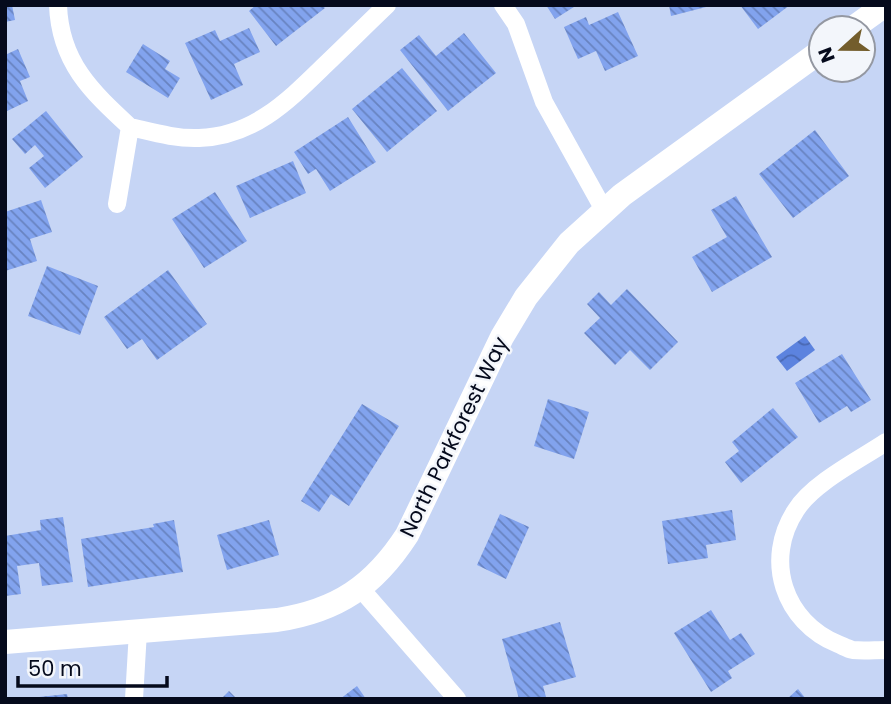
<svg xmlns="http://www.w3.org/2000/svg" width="891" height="704" font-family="Poppins,sans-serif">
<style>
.water{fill:url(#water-waves)}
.building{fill:url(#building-back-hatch)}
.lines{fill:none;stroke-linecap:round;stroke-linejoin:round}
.street{stroke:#fff;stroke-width:18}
.secondary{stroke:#fff;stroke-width:24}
.labels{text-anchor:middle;stroke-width:5;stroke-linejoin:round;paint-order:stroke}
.street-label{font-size:21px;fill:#050a1c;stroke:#f3f6fb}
</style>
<defs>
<pattern id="water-waves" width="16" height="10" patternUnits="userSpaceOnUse" patternTransform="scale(1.75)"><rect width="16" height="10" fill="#5c83df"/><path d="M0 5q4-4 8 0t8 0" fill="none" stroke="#4a69b4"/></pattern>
<pattern id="building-back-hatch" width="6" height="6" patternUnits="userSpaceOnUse" patternTransform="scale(1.75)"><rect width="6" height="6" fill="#82a3ee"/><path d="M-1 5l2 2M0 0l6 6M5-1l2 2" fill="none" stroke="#6883c0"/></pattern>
</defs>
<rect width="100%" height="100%" fill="#c6d5f5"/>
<path class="water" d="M805 336 815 350 787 371 776 357Z"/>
<path class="building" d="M5 5H12L15 20 5 22Z
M256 5H322L325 8 276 46 249 11Z
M546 5H577L555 19Z
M669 5H710V6L671 16Z
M740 5H790L758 29Z
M618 12 638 56 605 71 596 51 578 59 564 27 586 17 589 25Z
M249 28 260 52 234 64 243 85 211 100 185 43 215 30 220 41Z
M464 33 496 73 448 111 400 50 419 35 436 56Z
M143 44 170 61 165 69 180 78 168 98 126 72Z
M18 49 30 77 20 81 28 101 5 112V55Z
M402 68 437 111 387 152 352 109Z
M46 111 83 157 45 188 29 168 44 156 35 145 25 154 12 139Z
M348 117 376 162 330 191 316 169 308 174 294 152Z
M815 130 849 176 793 218 759 174Z
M293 161 306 193 250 218 236 186Z
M215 192 247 241 204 268 172 219Z
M736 196 772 257 712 292 692 257 727 237 711 210Z
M41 200 52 232 30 239 37 261 5 271V212Z
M47 266 98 286 80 335 28 316Z
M168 270 207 324 157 360 142 339 127 349 104 317Z
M627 289 678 342 650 370 630 350 615 365 584 333 600 318 587 304 599 292 611 305Z
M842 354 871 400 851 412 847 406 819 423 795 383Z
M548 399 589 412 574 459 534 446Z
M362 404 399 426 349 506 331 494 319 512 301 501Z
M773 408 798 437 741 483 725 462 739 451 732 442Z
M732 510 736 540 706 545 708 558 668 564 662 521Z
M500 514 529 527 506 579 477 565Z
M63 517 73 582 42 586 39 563 17 566 21 594 5 596V536L41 530 40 520Z
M174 520 183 572 88 587 81 539 154 527 153 524Z
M269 520 279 555 227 570 217 535Z
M711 610 730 640 741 633 755 654 728 671 732 678 711 692 674 633Z
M560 622 576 677 543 686 546 697 519 699 502 639Z
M357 686 366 699H340Z
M798 689 806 699H787Z
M229 691 237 699H221Z
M67 694 68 699H39V697Z"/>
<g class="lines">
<path class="street" d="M58 5C60 62 91 91 130 127
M503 5 516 24 544 102 604 210
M130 127C152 132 176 139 199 138 254 136 288 101 325 65 346 45 366 25 387 5
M117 204 130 127
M886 442C859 460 813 483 796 510 763 560 784 622 838 644 843 646 848 649 853 650 863 651 875 650 886 650
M361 589 457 699
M134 699 138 631"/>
<path class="secondary" d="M853 28 885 5
M5 642 277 620C337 611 374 586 407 535L502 337 526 297 569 243 622 195 821 51"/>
</g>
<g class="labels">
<g class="street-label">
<text transform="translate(454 437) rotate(-64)" y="7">North Parkforest Way</text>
</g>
</g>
<rect width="891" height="704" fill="none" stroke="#050a1c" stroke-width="14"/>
<g transform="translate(842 49) rotate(249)"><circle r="33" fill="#f3f6fb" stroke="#9498a2" stroke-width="2"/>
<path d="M0-5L12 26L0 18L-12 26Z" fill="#735d2c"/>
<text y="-10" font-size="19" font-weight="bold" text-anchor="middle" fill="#050a1c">N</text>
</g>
<path d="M18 676v10h149v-10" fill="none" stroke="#050a1c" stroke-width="3.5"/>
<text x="28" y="676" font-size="21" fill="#050a1c" stroke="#f3f6fb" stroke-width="5" paint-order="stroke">50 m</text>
</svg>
